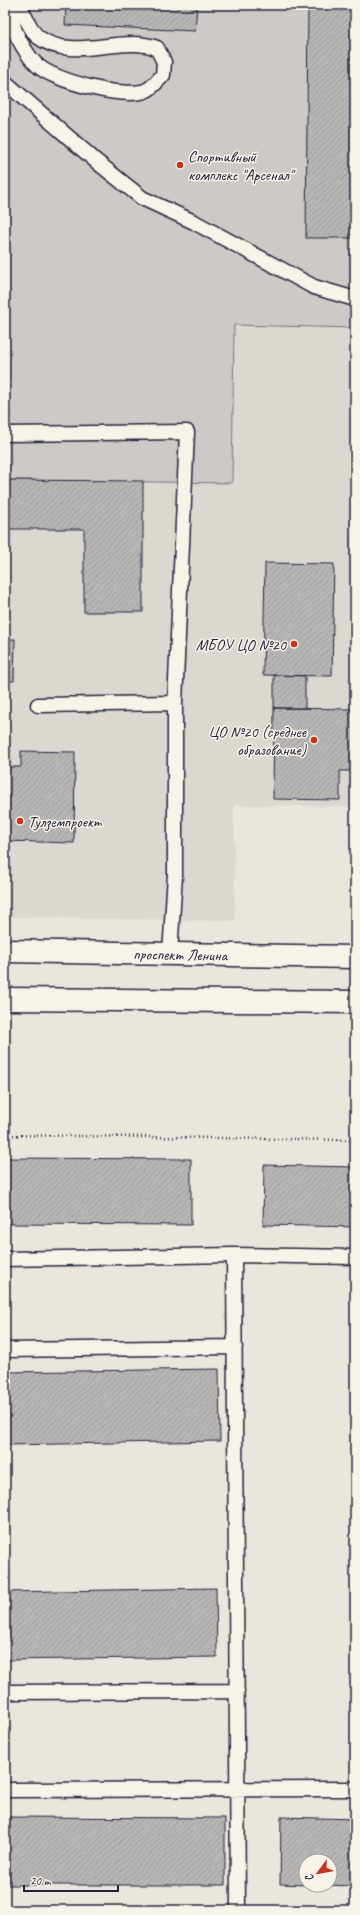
<svg xmlns="http://www.w3.org/2000/svg" width="360" height="1915" font-family="Caveat,sans-serif">
<style>
.built{fill:#dbd8d2}
.pitch{fill:#cdc9c6;stroke:#787680}
.building{fill:url(#building-hatch);stroke:#22223b}
.lines{fill:none;stroke-linecap:round;stroke-linejoin:round}
.service-casing{stroke:#22223b;stroke-width:17}
.primary-casing{stroke:#22223b;stroke-width:25}
.path{stroke:#22223b;stroke-width:2.5;stroke-dasharray:1 3;stroke-linecap:butt}
.service{stroke:#f7f3e8;stroke-width:14}
.primary{stroke:#f7f3e8;stroke-width:22}
.poi-dot{fill:#c8321e;stroke:#f7f3e8;stroke-width:1.5}
.labels{text-anchor:middle;stroke-width:3;stroke-linejoin:round;paint-order:stroke}
.poi-label{font-size:16px;fill:#22223b;stroke:#f7f3e8;text-anchor:start}
.street-label{font-size:16px;fill:#22223b;stroke:#f7f3e8}
</style>
<defs>
<pattern id="building-hatch" width="6" height="6" patternUnits="userSpaceOnUse"><rect width="6" height="6" fill="#b8b6b5"/><path d="M-1 1l2-2M0 6l6-6M5 7l2-2" fill="none" stroke="#9e9c9d"/></pattern>
</defs>
<rect width="100%" height="100%" fill="#eae6de"/>
<filter id="ink" filterUnits="userSpaceOnUse"><feTurbulence type="fractalNoise" baseFrequency=".025" numOctaves="2"/><feDisplacementMap in="SourceGraphic" scale="8" xChannelSelector="R" yChannelSelector="G"/><feConvolveMatrix kernelMatrix="1 2 1 2 8 2 1 2 1" color-interpolation-filters="sRGB"/></filter>
<g filter="url(#ink)">
<path class="built" d="M234 325 355 328V807L234 805 235 921 5 917V480Z"/>
<path class="pitch" d="M5 5H355V328L234 325 232 483 5 480Z"/>
<path class="building" d="M66 5H197L195 31 65 25Z
M308 5H355V238H306Z
M5 480 143 481V612H84V529H5Z
M265 563 334 564 332 676 263 675Z
M5 639H15L14 681H5Z
M274 675 305 676V708H274Z
M274 708 355 709V771H340V800L273 799Z
M21 751 75 752 74 843 5 841V767H21Z
M5 1158 191 1159V1225L5 1224Z
M264 1165 355 1167V1227L263 1225Z
M219 1369 220 1441 5 1445V1372Z
M216 1588 217 1657 5 1660V1592Z
M5 1817 225 1818V1885H5Z
M281 1817 355 1819V1886L321 1885H330V1861H306V1885L280 1884Z"/>
<g class="lines">
<defs>
<path id="service" d="M12 5C12 11 12 17 13 23 14 34 29 58 37 65 53 81 127 100 147 90 153 87 158 80 163 75L164 62 157 48C121 34 73 63 38 37 32 33 23 12 19 5
M5 82 97 162 142 198 194 222 314 287 355 299
M5 434 187 432 175 703V874L170 954
M38 705 175 703
M234 1255 355 1257
M5 1259 234 1255 238 1910
M5 1350 235 1347
M5 1692 237 1691
M5 1790 355 1789"/>
<path id="primary" d="M5 951 355 957
M5 999 355 1002"/>
</defs>
<use href="#service" class="service-casing"/>
<use href="#primary" class="primary-casing"/>
<path class="path" d="M5 1135 355 1140"/>
<use href="#service" class="service"/>
<use href="#primary" class="primary"/>
</g>
</g>
<g class="poi-dot">
<circle cx="180" cy="165" r="4"/>
<circle cx="294" cy="644" r="4"/>
<circle cx="314" cy="740" r="4"/>
<circle cx="20" cy="821" r="4"/>
</g>
<g class="labels">
<g class="poi-label">
<text x="188" y="162">Спортивный<tspan x="188" dy="18">комплекс "Арсенал"</tspan></text>
<text x="286" y="650" text-anchor="end">МБОУ ЦО №20</text>
<text x="306" y="737" text-anchor="end">ЦО №20 (среднее<tspan x="306" dy="18">образование)</tspan></text>
<text x="28" y="827">Тулземпроект</text>
</g>
<g class="street-label">
<text transform="translate(180 954) rotate(1)" y="6">проспект Ленина</text>
</g>
</g>
<rect width="360" height="1915" fill="none" stroke="#f7f3e8" stroke-width="20"/>
<rect x="10" y="10" width="340" height="1895" fill="none" stroke="#22223b" stroke-width="1.5" filter="url(#ink)"/>
<g transform="translate(318 1873) rotate(238)"><circle r="19" fill="#f7f3e8" stroke="#a29fa3"/>
<path d="M0-3L7 15L0 10L-7 15Z" fill="#c8321e"/>
<text y="-6" font-size="11" font-weight="bold" text-anchor="middle" fill="#22223b">С</text>
</g>
<path d="M24 1885v6h94v-6" fill="none" stroke="#22223b" stroke-width="2"/>
<text x="30" y="1885" font-size="12" fill="#22223b" stroke="#f7f3e8" stroke-width="3" paint-order="stroke">20 m</text>
</svg>
